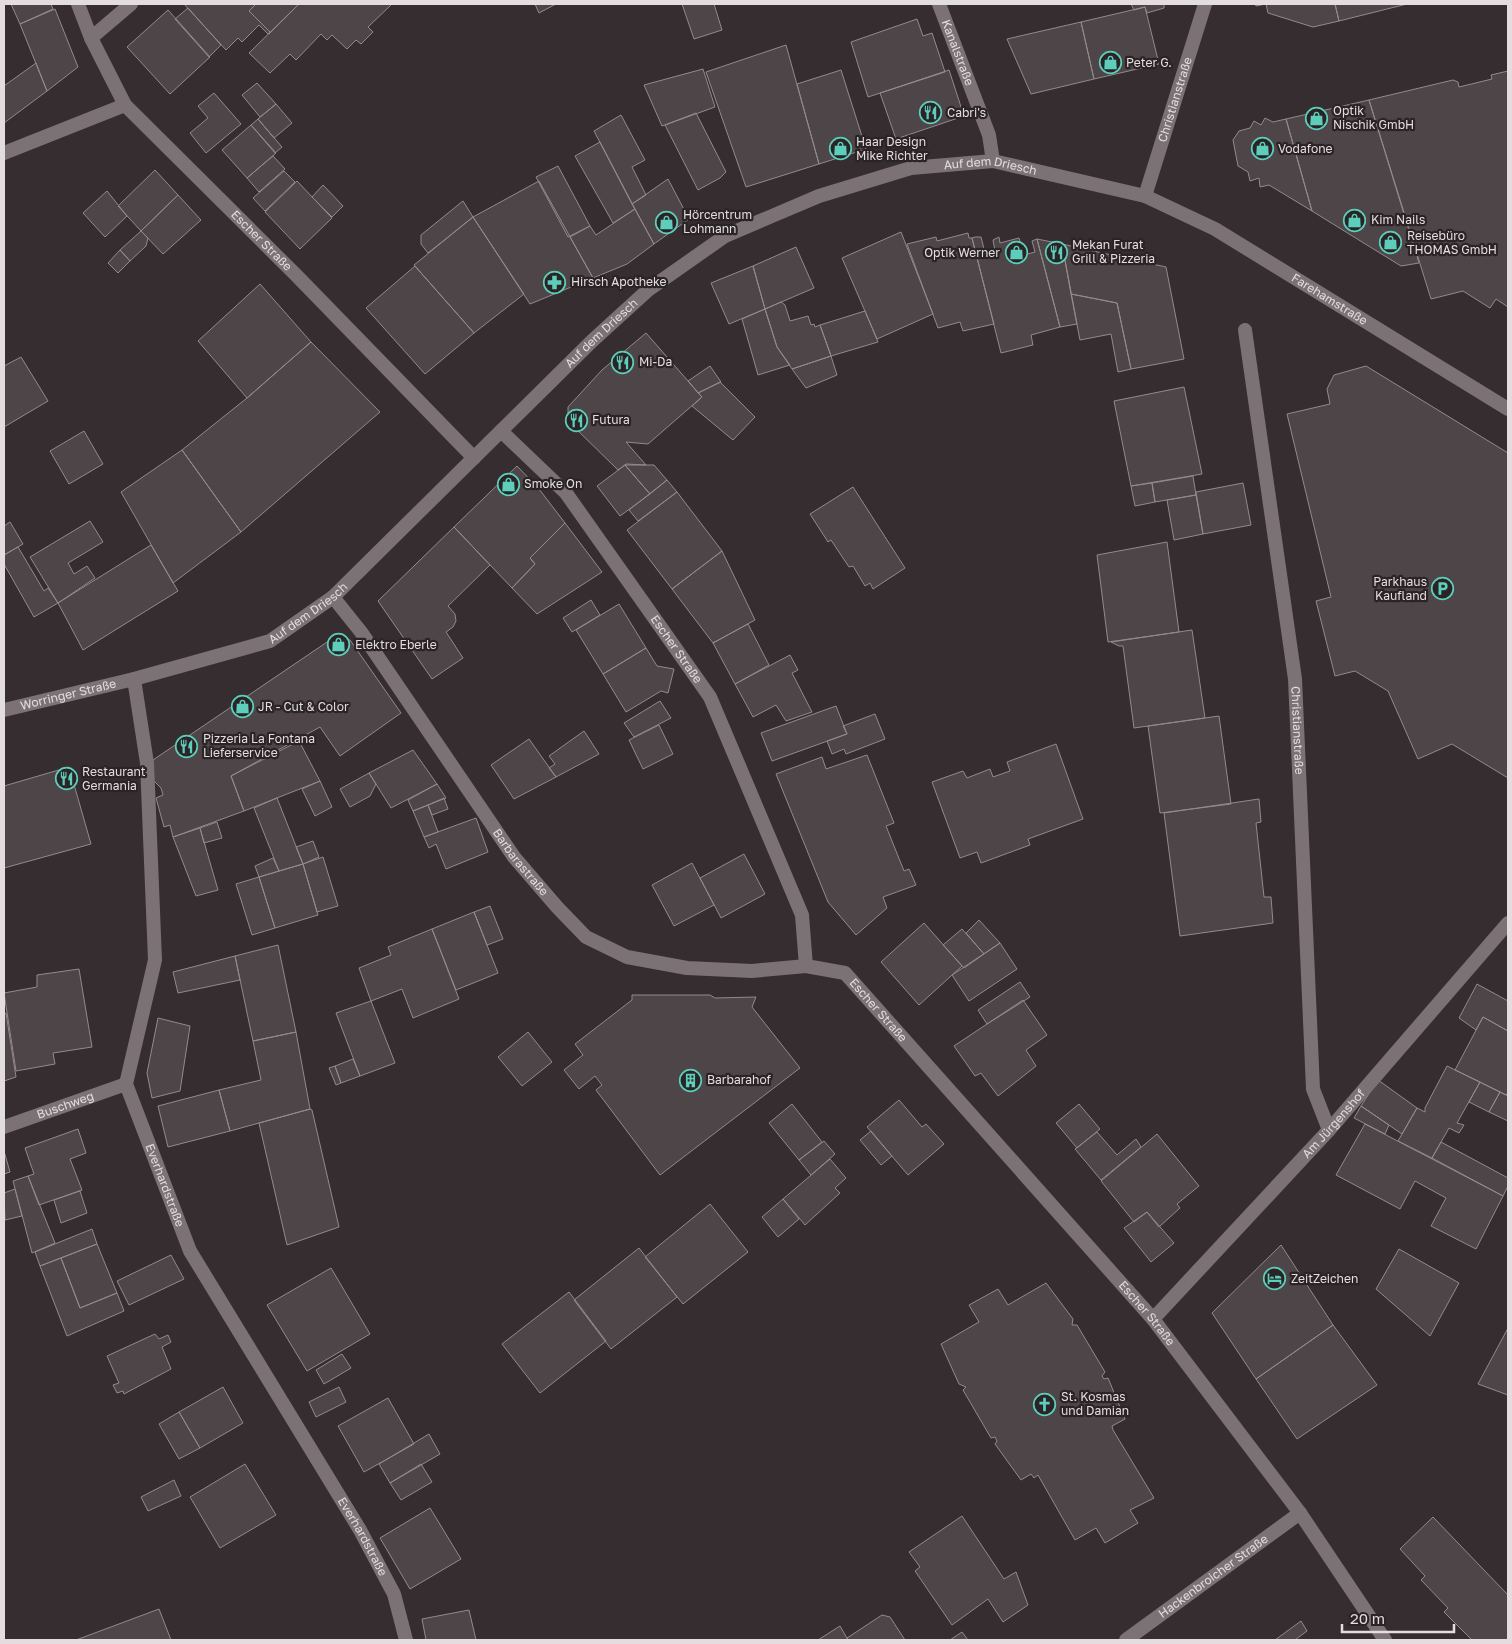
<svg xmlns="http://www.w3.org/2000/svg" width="1512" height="1644" font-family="'Golos Text',sans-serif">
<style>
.building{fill:#4d4547;stroke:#948a8d}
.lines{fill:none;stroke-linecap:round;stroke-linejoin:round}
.minor{stroke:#7c7275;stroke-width:14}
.secondary{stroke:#7c7275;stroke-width:14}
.labels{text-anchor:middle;stroke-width:4.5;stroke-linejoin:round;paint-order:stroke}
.street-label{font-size:12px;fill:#e3dddf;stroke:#2b2426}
.poi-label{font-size:12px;fill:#e3dddf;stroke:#2b2426;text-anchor:start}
</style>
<rect width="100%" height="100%" fill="#362d30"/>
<path class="building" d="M11 4H51L53 9 20 24Z
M184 4H256L249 11 270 32 268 34 259 25 242 42 238 38 226 50Z
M256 4H299L269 34 270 32 249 11Z
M299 4H392L368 27 373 32 361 44 356 40 347 49 332 35 327 40 321 34 296 60 290 54 270 73 249 53Z
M535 4H556L539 13Z
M682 4H714L722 30 694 39Z
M1131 4H1164V8L1147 13 1145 7 1134 10Z
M1255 4H1335L1339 21 1313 27 1268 13 1266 4 1256 6Z
M1335 4H1407L1339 21Z
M1145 7 1159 64 1094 79 1081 22Z
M188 8 221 45 209 57 175 19Z
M55 9 78 67 47 91 20 24Z
M168 10 210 57 170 94 127 47Z
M917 19 923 36 932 33 945 72 868 97 851 42Z
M1081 22 1094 79 1031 94 1007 39Z
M786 45 819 164 746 187 706 72Z
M36 63 47 91 4 123V86Z
M703 69 715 107 662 126 644 85Z
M841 70 866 149 819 164 797 84Z
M949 70 964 116 896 139 880 93Z
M1508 71V307L1496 299 1490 308 1463 291 1431 299 1369 100 1453 80 1458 82 1459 87 1492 79 1491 75Z
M257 83 276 104 260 117 242 95Z
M214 93 241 124 206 153 190 133 208 118 198 106Z
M1369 100 1419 263 1401 266 1312 211 1286 119Z
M276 104 292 123 274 138 258 119Z
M696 113 726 172 720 178 698 190 665 125Z
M621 115 645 160 632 167 646 195 632 204 594 131Z
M1265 118 1273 122 1286 119 1312 211 1269 185 1260 187 1259 178 1250 181 1248 172 1238 166 1233 140 1239 131 1250 128 1254 121 1261 125Z
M258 119 282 147 275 153 251 125Z
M251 125 276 153 247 178 222 150Z
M600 142 635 209 613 223 575 156Z
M273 156 285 169 259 192 247 178Z
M558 166 590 226 568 237 536 177Z
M155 170 178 195 141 231 118 206Z
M284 171 295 182 265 211 253 198Z
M668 179 689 219 654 244 632 204Z
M297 181 332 218 300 249 265 212Z
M539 181 593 278 530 304 473 217Z
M323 185 343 206 332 217 312 197Z
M107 191 127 216 105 237 83 213Z
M178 195 201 220 163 254 141 231Z
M463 201 473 217 428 253 421 244V235Z
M635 209 654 244 627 264 593 278 570 237 590 226 596 235Z
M473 217 524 294 474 333 414 265Z
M141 231 148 238 146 246 130 261 120 250Z
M901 232 933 314 877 339 842 258Z
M968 233 969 238H972L994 324 963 331 960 322 938 328 907 244 936 237 937 241Z
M975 237H981L985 253 995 251 993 240 999 237 1000 243 1019 238 1024 255 1035 252 1032 241 1037 239 1060 327 1031 335 1033 345 1001 353 972 238Z
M1037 239 1062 244 1077 324 1060 327Z
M1062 244 1166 267 1184 359 1131 369 1117 303 1071 294Z
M796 247 814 288 765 309 753 266Z
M120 250 130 261 118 273 108 263Z
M415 266 474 333 425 374 366 308Z
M753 266 765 309 729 324 711 283Z
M260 284 311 342 247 398 198 341Z
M1071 294 1117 303 1131 369 1118 372 1111 334 1080 340Z
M781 302 785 305 790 321 808 316 811 325 814 324 815 327 820 325 831 356 792 369 777 347 765 309Z
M765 309 777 347 790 365 758 375 742 319Z
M865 311 878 342 831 356 820 325Z
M646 333 702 397 648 444 626 442 646 465 626 464 618 470 568 421V407L602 370Z
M311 342 380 412 241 532 182 450 247 398Z
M831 356 837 375 806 388 792 369Z
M21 357 48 401 4 427V366Z
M710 366 721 382 698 393 688 381Z
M1366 366 1508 453V778L1452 744 1418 759 1388 691 1355 671 1335 676 1316 601 1331 597 1287 414 1330 404 1327 389 1334 375Z
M720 382 755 417 733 440 692 406 702 397 698 393Z
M1184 387 1202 474 1131 486 1114 401Z
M84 431 103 464 69 484 50 451Z
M182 450 241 532 173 583 121 492Z
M625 465 650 494 620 516 597 486Z
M625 465H654L667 480 650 494Z
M517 466 539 489 565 523 530 558 535 564 512 588 454 527Z
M1193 476 1196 495 1155 502 1152 483Z
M667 480 677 492 638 521 629 510Z
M1152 483 1155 502 1135 506 1131 486Z
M1243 483 1251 525 1203 534 1196 492Z
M853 487 905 568 873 589 870 583 865 586 853 566 849 567 831 540 828 542 810 514Z
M677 492 722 551 672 589 627 530Z
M1196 495 1203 534 1174 540 1167 500Z
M90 521 103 542 68 563 74 574 87 566 95 578 58 603 30 557Z
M10 522 23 544 4 555V526Z
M565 523 602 572 537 614 512 588 535 564 530 558Z
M454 527 490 565 448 606 455 614 456 621 453 627 446 632 463 658 432 679 378 601Z
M1167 542 1179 632 1108 642 1097 555Z
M151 545 178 591 83 650 58 603Z
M18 547 44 591 48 588 58 603 34 617 4 564V555Z
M722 551 755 620 713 643 672 589Z
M591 600 600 615 572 632 563 618Z
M619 604 646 648 603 674 576 630Z
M748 624 769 665 735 684 713 643Z
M1192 630 1205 718 1134 728 1123 646H1119L1111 642Z
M333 638 350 640 401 713 340 756 320 727 231 776 244 811 173 837 170 825 164 827 156 798 163 795 161 788 153 780V760Z
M646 648 657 666 674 669 668 693 661 691 626 712 603 674Z
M790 655 798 670 792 673 812 712 786 721 776 705 753 717 735 684Z
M660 701 671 718 634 737 624 723Z
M836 706 847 734 772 761 761 733Z
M875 714 885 739 846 754 844 749 832 754 827 741 847 734 843 726Z
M1219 716 1231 804 1160 813 1148 726Z
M659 725 673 754 643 769 629 740Z
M584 731 599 754 556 777 549 768 555 764 549 756Z
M529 739 556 777 514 799 491 765Z
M299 741 320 781 244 811 231 776Z
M1056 744 1083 819 1028 839 1030 845 981 863 977 852 960 858 932 782 963 771 967 778 990 769 993 777 1010 771 1007 762Z
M413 750 437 784 391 808 369 773Z
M867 755 894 823 886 826 904 871 909 869 916 885 883 897 887 908 856 935 828 902 776 774 822 757 826 769Z
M69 767 91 844 4 868V786Z
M369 773 376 784 370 796 350 807 340 789Z
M320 781 332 807 315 816 302 789Z
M437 784 446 798 413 811 408 800Z
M277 798 303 864 279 871 254 808Z
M444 798 448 809 432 815 428 805Z
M1259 799 1261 822 1256 823 1264 897H1271L1273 923 1180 936 1164 813Z
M428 805 438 832 424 837 413 811Z
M476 818 488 852 446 869 436 844 429 848 424 837Z
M217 822 222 838 204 843 200 828Z
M200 828 218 890 196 896 173 837Z
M313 841 319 857 303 864 296 847Z
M744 854 765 894 721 918 700 878Z
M323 857 338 906 317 912 303 864Z
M273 858 279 871 259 877 255 866Z
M692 863 714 905 674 926 652 885Z
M303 864 318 915 275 928 259 877Z
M259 877 275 928 252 935 236 884Z
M490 906 503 939 487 945 474 912Z
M474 912 498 973 456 990 432 929Z
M979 920 1000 943 984 954 966 933Z
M924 923 962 966 919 1005 881 962Z
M432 929 459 999 413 1018 402 989 371 1001 359 968 391 955 388 947Z
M962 929 984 954 964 968 943 945Z
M1000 943 1017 969 969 1001 952 975Z
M278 945 296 1032 253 1041 235 956Z
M235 956 240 980 178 993 173 972Z
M79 969 92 1047 53 1053 55 1064 16 1071 4 993 37 987V975Z
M1020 982 1030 997 987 1024 978 1010Z
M1477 984 1508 1001V1031L1483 1017 1476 1030 1459 1018Z
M632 995H710L715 998 756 997 752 1007 800 1068 660 1175 596 1090 602 1085 595 1076 579 1089 564 1070 583 1055 575 1044 632 1000Z
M1023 1000 1047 1035 1026 1050 1036 1066 998 1096 981 1073 975 1076 954 1046Z
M371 1001 395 1063 360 1076 336 1013Z
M6 1013 16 1077 4 1081V1014Z
M1483 1017 1508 1031V1092L1506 1095 1455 1070Z
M158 1018 190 1026 180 1091 152 1098 147 1073Z
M296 1032 310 1109 230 1131 219 1090 261 1080 253 1041Z
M528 1032 552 1062 522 1086 498 1057Z
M353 1059 360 1076 341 1083 335 1066Z
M335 1066 341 1083 336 1085 329 1068Z
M1447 1066 1480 1082 1457 1123 1464 1125 1459 1133 1449 1128 1432 1158 1398 1141 1417 1108 1425 1112V1108Z
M1378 1080 1417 1108 1402 1134 1361 1106Z
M1480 1082 1500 1092 1489 1112 1469 1102Z
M219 1090 230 1131 168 1147 158 1106Z
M1500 1092 1508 1096V1121L1489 1112Z
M899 1100 922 1127 926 1124 944 1144 908 1175 867 1127Z
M792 1104 822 1142 799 1160 769 1123Z
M1079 1104 1100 1129 1077 1148 1056 1123Z
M1361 1106 1389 1125 1385 1134 1354 1118Z
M310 1109 312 1110 339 1227 287 1245 259 1123Z
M1365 1124 1503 1196 1476 1249 1431 1226 1446 1198 1415 1181 1400 1209 1336 1175Z
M78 1129 86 1153 70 1159 82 1190 39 1205 28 1176 34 1174 25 1148Z
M871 1131 892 1156 881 1165 860 1140Z
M1097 1132 1117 1155 1136 1139 1141 1147 1101 1180 1075 1149Z
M1157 1134 1199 1186 1177 1204 1180 1208 1159 1227 1147 1212 1134 1222 1101 1181Z
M824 1141 835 1154 811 1175 799 1160Z
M1441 1142 1508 1178V1186L1503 1196 1432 1158Z
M4 1151 10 1172 4 1174Z
M830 1159 846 1178 835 1188 840 1193 805 1225 783 1199Z
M28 1176 55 1243 32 1253 13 1181Z
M15 1189 22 1216 5 1220 4 1193Z
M80 1191 87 1213 61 1223 54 1200Z
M783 1199 799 1219 778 1237 762 1217Z
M710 1204 748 1252 683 1304 645 1257Z
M1147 1212 1174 1243 1151 1262 1124 1228Z
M92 1229 97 1244 40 1266 35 1252Z
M97 1244 117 1293 80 1308 61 1258Z
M1281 1245 1333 1325 1256 1379 1212 1313Z
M639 1248 677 1297 611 1349 574 1300Z
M1399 1249 1459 1283 1430 1336 1376 1289Z
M171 1255 184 1279 129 1305 117 1281Z
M61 1258 80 1308 117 1293 124 1311 67 1336 40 1266Z
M331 1268 370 1334 307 1371 267 1305Z
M1046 1283 1073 1319 1072 1325H1077L1105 1372 1102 1376 1104 1379 1108 1378 1125 1419 1112 1426 1113 1430 1154 1498 1130 1510 1138 1523 1105 1543 1096 1528 1075 1540 1038 1475 1034 1478 1031 1474 1021 1480 995 1444 997 1441 995 1437 991 1438 963 1390 966 1387 959 1384 941 1344 979 1322 969 1305 998 1289 1008 1305Z
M569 1292 606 1341 540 1393 502 1344Z
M1333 1325 1377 1385 1297 1439 1256 1379Z
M1508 1328V1395L1478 1384Z
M155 1334 159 1339 168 1335 171 1342 162 1347 171 1369 124 1394 123 1391 117 1393 113 1385 119 1383 107 1356Z
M342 1354 351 1368 324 1384 316 1370Z
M223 1387 243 1423 200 1448 179 1412Z
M339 1387 346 1402 316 1417 309 1402Z
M388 1398 414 1444 364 1472 338 1426Z
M179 1412 200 1448 179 1459 159 1424Z
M429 1434 440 1454 390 1483 379 1464Z
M245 1464 276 1515 220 1548 190 1497Z
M421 1464 432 1482 401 1500 390 1483Z
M174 1480 181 1496 148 1511 141 1497Z
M430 1508 461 1559 410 1589 380 1538Z
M962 1516 1004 1579 1016 1572 1028 1605 1003 1622 988 1599 952 1625 915 1571 920 1567 909 1552Z
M1433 1517 1508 1595V1640H1469L1471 1639 1444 1612 1448 1608 1421 1580 1425 1576 1400 1549Z
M159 1609 171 1640H76Z
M469 1610 476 1640H426L422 1619Z
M882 1615 890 1617 905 1640H848L847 1638Z
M1301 1621 1307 1631 1295 1640H1275Z
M840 1626 848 1640H818Z
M962 1632 968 1640H950Z"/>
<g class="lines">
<g class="minor">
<path id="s1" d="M78 4 91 38 125 105 297 276 474 458"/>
<path id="s2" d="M939 4 989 135 993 161"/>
<path d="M91 38 131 4"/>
<path d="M4 153 125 105"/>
<path id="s3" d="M1145 196 1205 4"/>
<path id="s4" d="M1245 330 1295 679 1313 1089 1329 1130"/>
<path id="s5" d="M501 431 566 493 710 697 802 915 806 966"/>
<path id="s6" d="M333 597 361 632 514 857 557 907 586 937 627 957 687 968 752 971 806 966 845 973 1153 1319 1300 1513 1385 1640"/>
<path id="s7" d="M134 679 147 763 155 960 126 1084 190 1251 360 1530 394 1594 406 1640"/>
<path id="s8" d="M4 1127 126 1084"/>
<path id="s9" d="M1153 1319 1329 1130 1508 923"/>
<path id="s10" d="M1126 1640 1300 1513"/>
</g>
<path class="secondary" id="s11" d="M4 710 134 679 270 641 333 597 592 341 648 290 725 236 819 196 911 168 993 161 1145 196 1215 229 1508 409"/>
</g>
<defs>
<symbol id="shop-ring" viewBox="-11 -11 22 22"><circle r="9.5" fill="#2b2426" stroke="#5ccebb" stroke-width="1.5"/><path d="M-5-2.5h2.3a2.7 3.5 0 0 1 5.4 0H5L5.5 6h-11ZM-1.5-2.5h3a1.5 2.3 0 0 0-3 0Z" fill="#5ccebb"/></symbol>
<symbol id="restaurant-ring" viewBox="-11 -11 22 22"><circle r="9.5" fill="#2b2426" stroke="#5ccebb" stroke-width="1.5"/><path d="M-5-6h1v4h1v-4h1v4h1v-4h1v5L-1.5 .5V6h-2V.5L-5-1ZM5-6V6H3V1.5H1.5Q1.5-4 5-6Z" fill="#5ccebb"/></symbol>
<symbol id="pharmacy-ring" viewBox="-11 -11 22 22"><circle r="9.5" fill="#2b2426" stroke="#5ccebb" stroke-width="1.5"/><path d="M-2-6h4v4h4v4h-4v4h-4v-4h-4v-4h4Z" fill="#5ccebb"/></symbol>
<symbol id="parking-ring" viewBox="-11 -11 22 22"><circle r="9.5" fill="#2b2426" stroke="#5ccebb" stroke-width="1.5"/><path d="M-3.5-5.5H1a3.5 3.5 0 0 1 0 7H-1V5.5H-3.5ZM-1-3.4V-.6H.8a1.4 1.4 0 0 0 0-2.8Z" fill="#5ccebb"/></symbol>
<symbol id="building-ring" viewBox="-11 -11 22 22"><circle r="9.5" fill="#2b2426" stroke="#5ccebb" stroke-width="1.5"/><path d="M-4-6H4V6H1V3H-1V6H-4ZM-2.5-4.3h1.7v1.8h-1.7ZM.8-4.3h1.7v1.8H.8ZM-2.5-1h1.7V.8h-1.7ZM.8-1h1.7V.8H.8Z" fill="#5ccebb"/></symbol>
<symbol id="hotel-ring" viewBox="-11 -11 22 22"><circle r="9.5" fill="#2b2426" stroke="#5ccebb" stroke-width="1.5"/><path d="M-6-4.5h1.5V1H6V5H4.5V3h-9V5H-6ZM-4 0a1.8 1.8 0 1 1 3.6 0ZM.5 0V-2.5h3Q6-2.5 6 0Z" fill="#5ccebb"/></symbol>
<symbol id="church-ring" viewBox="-11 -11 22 22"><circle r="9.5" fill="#2b2426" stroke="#5ccebb" stroke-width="1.5"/><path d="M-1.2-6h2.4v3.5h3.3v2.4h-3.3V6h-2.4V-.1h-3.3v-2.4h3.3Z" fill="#5ccebb"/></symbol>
</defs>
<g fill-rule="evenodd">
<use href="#shop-ring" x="1098" y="50" width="25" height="25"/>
<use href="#restaurant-ring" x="918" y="100" width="25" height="25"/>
<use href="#shop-ring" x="1304" y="106" width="25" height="25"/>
<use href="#shop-ring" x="828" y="136" width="25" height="25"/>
<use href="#shop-ring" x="1250" y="136" width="25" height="25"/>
<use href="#shop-ring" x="1342" y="208" width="25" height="25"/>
<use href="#shop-ring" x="654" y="210" width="25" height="25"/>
<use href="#shop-ring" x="1378" y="230" width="25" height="25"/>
<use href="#restaurant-ring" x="1044" y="240" width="25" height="25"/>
<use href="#shop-ring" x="1004" y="240" width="25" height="25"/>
<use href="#pharmacy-ring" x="542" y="270" width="25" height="25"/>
<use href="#restaurant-ring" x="610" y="350" width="25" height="25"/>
<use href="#restaurant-ring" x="564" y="408" width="25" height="25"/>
<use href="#shop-ring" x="496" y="472" width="25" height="25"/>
<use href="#parking-ring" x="1430" y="576" width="25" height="25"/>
<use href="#shop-ring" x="326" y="632" width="25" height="25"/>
<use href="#shop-ring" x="230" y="694" width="25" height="25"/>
<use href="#restaurant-ring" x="174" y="734" width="25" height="25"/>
<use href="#restaurant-ring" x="54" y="766" width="25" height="25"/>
<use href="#building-ring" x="678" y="1068" width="25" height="25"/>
<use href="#hotel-ring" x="1262" y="1266" width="25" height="25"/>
<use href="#church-ring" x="1032" y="1392" width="25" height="25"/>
</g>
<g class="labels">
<g class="street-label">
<text dy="4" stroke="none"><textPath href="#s2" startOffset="52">Kanalstraße</textPath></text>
<text dy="4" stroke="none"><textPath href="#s3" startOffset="101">Christianstraße</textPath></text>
<text dy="4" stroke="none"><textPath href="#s11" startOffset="1164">Auf dem Driesch</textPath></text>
<text dy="4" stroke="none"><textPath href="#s1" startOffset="304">Escher Straße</textPath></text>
<text dy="4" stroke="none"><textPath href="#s11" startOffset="1534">Farehamstraße</textPath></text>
<text dy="4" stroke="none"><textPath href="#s11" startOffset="728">Auf dem Driesch</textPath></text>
<text dy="4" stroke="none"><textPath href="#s11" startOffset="322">Auf dem Driesch</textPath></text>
<text dy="4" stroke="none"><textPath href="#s5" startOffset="281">Escher Straße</textPath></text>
<text dy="4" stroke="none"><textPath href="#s11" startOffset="66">Worringer Straße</textPath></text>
<text dy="4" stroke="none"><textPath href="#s4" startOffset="404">Christianstraße</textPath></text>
<text dy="4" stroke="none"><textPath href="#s6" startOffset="325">Barbarastraße</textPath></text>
<text dy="4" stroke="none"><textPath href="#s6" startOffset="740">Escher Straße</textPath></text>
<text dy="4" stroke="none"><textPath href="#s8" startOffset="65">Buschweg</textPath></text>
<text dy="4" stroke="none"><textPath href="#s9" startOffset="266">Am Jürgenshof</textPath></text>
<text dy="4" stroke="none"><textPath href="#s7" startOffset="518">Everhardstraße</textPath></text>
<text dy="4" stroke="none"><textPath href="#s6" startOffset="1145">Escher Straße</textPath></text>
<text dy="4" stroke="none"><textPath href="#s7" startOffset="922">Everhardstraße</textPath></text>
<text dy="4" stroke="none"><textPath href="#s10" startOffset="108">Hackenbroicher Straße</textPath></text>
</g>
<g class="poi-label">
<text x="1126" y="67">Peter G.</text>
<text x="1333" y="115">Optik<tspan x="1333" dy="14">Nischik GmbH</tspan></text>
<text x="947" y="117">Cabri's</text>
<text x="856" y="146">Haar Design<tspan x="856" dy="14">Mike Richter</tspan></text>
<text x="1278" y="153">Vodafone</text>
<text x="683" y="219">Hörcentrum<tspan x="683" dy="14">Lohmann</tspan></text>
<text x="1371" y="224">Kim Nails</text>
<text x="1407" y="240">Reisebüro<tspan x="1407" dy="14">THOMAS GmbH</tspan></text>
<text x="1072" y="249">Mekan Furat<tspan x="1072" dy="14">Grill &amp; Pizzeria</tspan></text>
<text x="1000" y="257" text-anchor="end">Optik Werner</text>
<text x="571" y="286">Hirsch Apotheke</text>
<text x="639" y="366">Mi-Da</text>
<text x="592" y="424">Futura</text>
<text x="524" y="488">Smoke On</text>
<text x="1427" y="586" text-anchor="end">Parkhaus<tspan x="1427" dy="14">Kaufland</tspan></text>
<text x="355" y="649">Elektro Eberle</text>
<text x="258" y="711">JR - Cut &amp; Color</text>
<text x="203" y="743">Pizzeria La Fontana<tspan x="203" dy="14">Lieferservice</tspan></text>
<text x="82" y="776">Restaurant<tspan x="82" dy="14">Germania</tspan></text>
<text x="707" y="1084">Barbarahof</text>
<text x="1291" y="1283">ZeitZeichen</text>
<text x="1061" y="1401">St. Kosmas<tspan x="1061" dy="14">und Damian</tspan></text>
</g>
</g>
<rect width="1512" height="1644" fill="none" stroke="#e3dddf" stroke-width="10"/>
<path d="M1342 1624v8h112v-8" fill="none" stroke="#e3dddf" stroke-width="2.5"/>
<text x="1350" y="1624" font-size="15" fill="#e3dddf" stroke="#2b2426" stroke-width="4" paint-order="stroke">20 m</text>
</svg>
